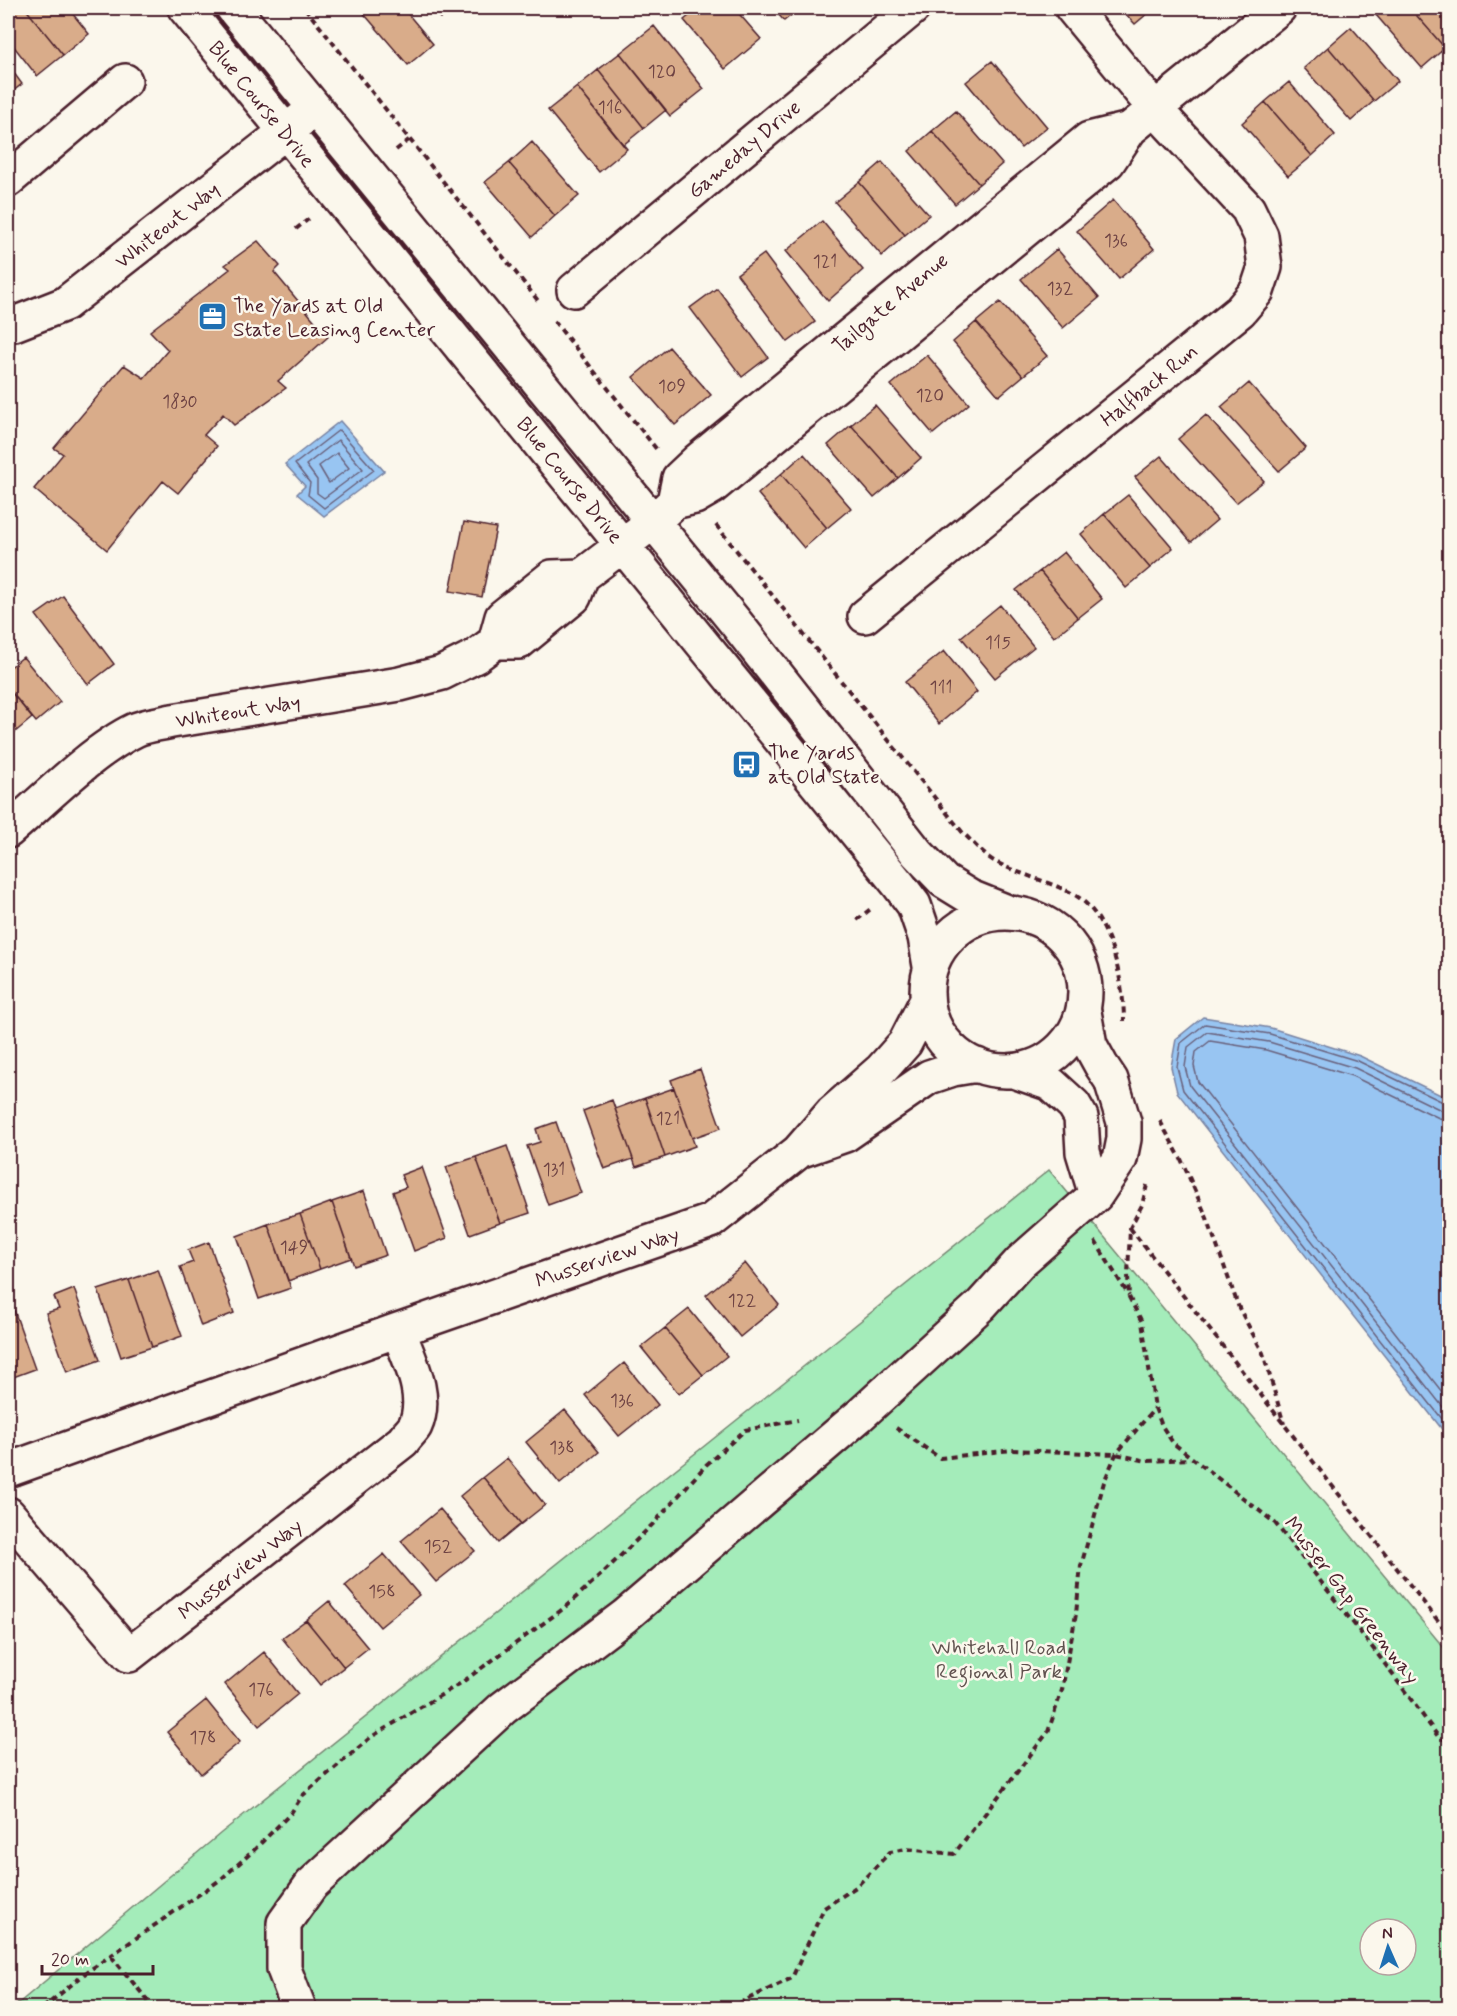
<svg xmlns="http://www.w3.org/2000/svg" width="1457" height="2016" font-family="Mynerve,sans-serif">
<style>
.green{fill:#a4ecba;stroke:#778672;stroke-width:1.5;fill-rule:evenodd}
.water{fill:#98c5f2;stroke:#7983a2;stroke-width:1.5}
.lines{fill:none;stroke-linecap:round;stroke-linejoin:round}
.shore{stroke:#69617b;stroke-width:1.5}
.building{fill:#d9ac8a;stroke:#4a1f2b;stroke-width:1.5}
.minor-casing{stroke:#4a1f2b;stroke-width:38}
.path{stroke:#4a1f2b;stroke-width:4;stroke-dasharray:6 4.5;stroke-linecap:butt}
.minor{stroke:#fbf7ec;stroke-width:33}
.labels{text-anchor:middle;stroke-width:5;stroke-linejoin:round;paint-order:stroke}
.number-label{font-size:18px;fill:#6e4243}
.street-label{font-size:21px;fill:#4a1f2b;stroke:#fbf7ec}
.poi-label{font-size:21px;fill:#4a1f2b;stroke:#fbf7ec;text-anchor:start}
.park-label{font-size:21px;fill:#60524f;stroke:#fbf7ec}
</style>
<rect width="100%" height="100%" fill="#fbf7ec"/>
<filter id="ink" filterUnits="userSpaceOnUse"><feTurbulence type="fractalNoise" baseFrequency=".0167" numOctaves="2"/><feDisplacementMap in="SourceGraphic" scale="12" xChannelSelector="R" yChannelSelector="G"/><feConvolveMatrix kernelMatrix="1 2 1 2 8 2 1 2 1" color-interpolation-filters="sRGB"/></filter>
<g filter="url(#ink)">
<path class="green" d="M1049 1170 1449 1654V2008H13L221 1833ZM1370 1929H1406V1965H1370Z"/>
<path class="water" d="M340 421 384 471 324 516 297 494 305 486 285 464Z
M1203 1017 1271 1028 1360 1056 1449 1099V1438L1177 1092 1171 1067 1176 1039Z"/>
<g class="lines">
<path class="shore" d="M339 430 374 470 324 508 308 495 310 483 295 464Z
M338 440 363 469 324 498 317 493V480L306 465Z
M337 453 349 468 329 483 319 466Z
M1450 1104 1445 1103 1358 1061 1270 1034 1205 1024 1181 1043 1177 1067 1183 1090 1450 1429
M1450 1111 1441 1110 1355 1068 1269 1042 1207 1032 1188 1047 1185 1067 1190 1086 1450 1416
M1450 1120 1439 1118 1352 1076 1266 1050 1210 1041 1196 1052 1194 1066 1198 1082 1450 1402"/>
</g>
<path class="building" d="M8 8H25L63 55 37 76 8 39Z
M25 8H68L89 34 63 55Z
M359 8H403L433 44 408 65Z
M431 8H453L440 18Z
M699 8H734L761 39 725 69 684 20Z
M773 8H800L784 21Z
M1120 8H1154L1135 24Z
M1384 8H1410L1445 48 1422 68 1376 15Z
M1410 8H1450V45L1445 48Z
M654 26 704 89 670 116 620 53Z
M1351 27 1398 81 1374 101 1328 47Z
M1328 47 1374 101 1351 121 1304 68Z
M620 53 666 110 644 128 598 70Z
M992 61 1047 127 1021 148 966 82Z
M8 65 22 84 8 95Z
M598 70 644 128 623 145 577 87Z
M1289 82 1335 135 1312 156 1265 102Z
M577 87 627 149 599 172 548 110Z
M1265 102 1312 156 1288 176 1242 123Z
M956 111 1002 164 979 184 932 131Z
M932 131 979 184 955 204 909 151Z
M532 142 579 196 555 216 509 163Z
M882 162 929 215 905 235 859 182Z
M509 163 555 216 532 237 485 182Z
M859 182 905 235 882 256 835 202Z
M1113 200 1154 249 1119 279 1077 231Z
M822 221 863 270 828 301 786 251Z
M258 241 280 266 274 272 328 337 278 381 286 388 234 425 223 414 204 435 217 446 178 493 163 481 107 550 34 489 63 454 54 448 124 365 144 378 168 350 150 331 230 269 225 265Z
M1057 249 1099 298 1063 328 1021 279Z
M764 254 815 322 788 342 737 274Z
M717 288 768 357 742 377 690 308Z
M1000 302 1047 356 1023 376 976 322Z
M976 322 1023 376 999 396 953 342Z
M669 347 711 395 675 425 633 377Z
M927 355 969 404 933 434 891 385Z
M1249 383 1306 448 1279 471 1221 407Z
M875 405 921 458 898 478 851 425Z
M1206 415 1264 481 1236 503 1178 439Z
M851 425 898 478 874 498 828 445Z
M804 454 851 508 827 528 781 474Z
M1161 456 1217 520 1191 542 1135 477Z
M781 474 827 528 804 548 758 494Z
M1128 495 1173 548 1150 568 1104 514Z
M1104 514 1150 568 1126 588 1081 534Z
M464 522 496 528 482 597 450 591Z
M1064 552 1102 599 1078 618 1040 571Z
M1040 571 1078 618 1054 637 1016 590Z
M63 596 114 664 88 684 36 615Z
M1000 605 1034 647 995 678 961 637Z
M944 651 977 692 939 724 905 682Z
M23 657 60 702 36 722 8 688V669Z
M8 688 32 718 8 738Z
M700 1069 721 1128 692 1138 671 1080Z
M674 1088 695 1146 665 1157 645 1098Z
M645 1098 665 1157 636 1167 615 1109Z
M612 1100 633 1159 604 1169 583 1111Z
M556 1122 581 1193 548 1205 527 1146 540 1142 536 1129Z
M507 1146 530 1213 500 1223 476 1157Z
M476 1157 500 1223 470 1234 446 1167Z
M422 1167 447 1238 414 1251 393 1192 406 1187 401 1175Z
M364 1191 386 1255 354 1266 332 1202Z
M332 1202 351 1258 320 1269 300 1214Z
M300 1214 320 1269 288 1281 268 1224Z
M268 1224 291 1288 259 1299 237 1236Z
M209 1242 234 1313 201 1326 180 1267 193 1262 188 1250Z
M745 1263 779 1305 740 1337 706 1295Z
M158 1270 182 1336 152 1347 129 1280Z
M129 1280 152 1347 121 1357 98 1290Z
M74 1289 100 1360 67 1372 46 1313 59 1309 54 1297Z
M689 1309 727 1356 703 1375 665 1328Z
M14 1310 35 1369 8 1379V1313Z
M665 1328 703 1375 679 1394 641 1347Z
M624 1363 658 1405 619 1436 585 1395Z
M565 1410 599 1452 560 1484 526 1442Z
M507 1458 545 1505 521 1524 483 1477Z
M483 1477 521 1524 498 1543 460 1496Z
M440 1509 475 1551 436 1582 401 1541Z
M384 1554 419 1595 380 1627 345 1586Z
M329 1601 368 1648 344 1667 306 1620Z
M306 1620 344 1667 320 1685 282 1638Z
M264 1652 298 1694 259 1726 225 1684Z
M206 1700 240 1742 201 1774 167 1732Z"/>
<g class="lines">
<defs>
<path id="minor" d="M185 8 899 885 914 905 925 937 930 966
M233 8 736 623 917 853 944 881 970 897 1005 911
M8 180 125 81
M574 290 913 8
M8 325 14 324 65 304 303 118
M674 502 679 478 697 461 1089 139 1130 129
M865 616 1240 311 1257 291 1265 267 1261 236 1248 209 1155 109 1072 8
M495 642 502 617 552 577 582 576
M8 831C44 800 93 750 135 730 146 725 160 724 172 721L400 684 442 673 476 656 495 642H519L574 597 582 576 653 522 674 502 695 497 712 487 1108 162 1130 129 1279 8
M927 992a79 79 0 1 1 158 0a79 79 0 1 1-158 0Z
M1014 1071 1051 1084 1074 1105 1081 1117 1083 1152 1096 1195
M799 1151 845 1135 929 1077 953 1069 977 1065
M398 1330 711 1221 798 1152 832 1113 881 1070 905 1043 927 1000
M8 1470 398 1330C409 1360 429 1395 415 1426 412 1431 406 1436 403 1441L129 1655 8 1514
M299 2008 284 1969V1923L311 1885 503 1708 625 1616 859 1416 981 1305 1020 1262 1096 1195 1120 1159 1124 1139V1122L1111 1080 1101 1065 1090 1045 1084 1012"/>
</defs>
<use href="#minor" class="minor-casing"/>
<path class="path" d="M305 8 540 303
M396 150 410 139
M296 229 311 217
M554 321 658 451
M716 525 963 833C973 842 983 855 994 861 1019 875 1050 881 1075 895 1111 916 1124 983 1124 1021
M857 920 873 907
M1160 1121 1181 1159 1207 1218 1239 1308 1263 1353 1284 1424
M1147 1185 1142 1205 1130 1228 1128 1275 1129 1297 1142 1322 1155 1408 1162 1426 1173 1443 1275 1523 1379 1656 1440 1739H1450
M1130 1228 1450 1636
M1095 1241 1129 1296
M896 1428 940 1458 1012 1450 1116 1454 1146 1461 1190 1459
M111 1956 154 2008
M43 2008 87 1972 220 1880 252 1852 291 1813 302 1796 371 1737 461 1683 563 1609 604 1572 655 1522 706 1465 745 1430 798 1420
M729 2008 792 1978 824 1908 856 1887 890 1852 906 1849 954 1854 1048 1732 1062 1690 1076 1614 1081 1566 1104 1482 1116 1454 1155 1408"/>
<use href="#minor" class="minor"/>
</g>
</g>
<defs>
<symbol id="office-square" viewBox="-11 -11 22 22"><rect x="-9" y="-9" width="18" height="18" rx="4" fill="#1f6fb2" stroke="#fbf7ec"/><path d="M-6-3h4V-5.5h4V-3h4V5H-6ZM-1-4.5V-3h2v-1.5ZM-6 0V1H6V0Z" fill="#fff"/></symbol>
<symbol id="bus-square" viewBox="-11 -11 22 22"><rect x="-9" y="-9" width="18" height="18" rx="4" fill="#1f6fb2" stroke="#fbf7ec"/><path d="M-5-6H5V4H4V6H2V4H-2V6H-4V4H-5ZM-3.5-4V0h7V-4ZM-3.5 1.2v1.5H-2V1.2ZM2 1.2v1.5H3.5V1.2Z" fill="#fff"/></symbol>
</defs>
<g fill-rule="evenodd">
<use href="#office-square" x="196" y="300" width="33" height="33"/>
<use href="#bus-square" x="730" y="748" width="33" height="33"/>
</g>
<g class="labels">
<g class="number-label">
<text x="662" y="77">120</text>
<text x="610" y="113">116</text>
<text x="1116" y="246">136</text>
<text x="825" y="267">121</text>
<text x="1060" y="294">132</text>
<text x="672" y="392">109</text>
<text x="930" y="401">120</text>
<text x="180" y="407">1830</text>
<text x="998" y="648">115</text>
<text x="941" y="693">111</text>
<text x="668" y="1124">121</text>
<text x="554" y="1175">131</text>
<text x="294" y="1253">149</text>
<text x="742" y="1306">122</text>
<text x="622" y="1406">136</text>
<text x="562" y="1453">138</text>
<text x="438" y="1552">152</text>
<text x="382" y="1597">158</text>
<text x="261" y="1695">176</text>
<text x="203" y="1743">178</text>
</g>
<g class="street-label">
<text transform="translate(262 104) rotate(51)" y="7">Blue Course Drive</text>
<text transform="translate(744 149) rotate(-40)" y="7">Gameday Drive</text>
<text transform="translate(167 225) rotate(-38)" y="7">Whiteout Way</text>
<text transform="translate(890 303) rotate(-40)" y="7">Tailgate Avenue</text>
<text transform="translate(1149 385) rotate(-39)" y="7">Halfback Run</text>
<text transform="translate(570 480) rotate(51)" y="7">Blue Course Drive</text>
<text transform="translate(238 711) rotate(-9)" y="7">Whiteout Way</text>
<text transform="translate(607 1257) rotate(-19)" y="7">Musserview Way</text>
<text transform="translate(240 1569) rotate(-38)" y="7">Musserview Way</text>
<text transform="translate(1352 1600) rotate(52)" y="7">Musser Gap Greenway</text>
</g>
<g class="poi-label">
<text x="233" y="312">The Yards at Old<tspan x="233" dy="24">State Leasing Center</tspan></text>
<text x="768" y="759">The Yards<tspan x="768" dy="24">at Old State</tspan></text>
</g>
<g class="park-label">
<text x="999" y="1654">Whitehall Road<tspan x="999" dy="24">Regional Park</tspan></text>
</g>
</g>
<rect width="1457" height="2016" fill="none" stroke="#fbf7ec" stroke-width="30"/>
<rect x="15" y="15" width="1427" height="1986" fill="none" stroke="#4a1f2b" stroke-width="2" filter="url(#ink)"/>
<g transform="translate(1388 1947) rotate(357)"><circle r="28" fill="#fbf7ec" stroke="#b4a19f" stroke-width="1.5"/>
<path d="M0-4.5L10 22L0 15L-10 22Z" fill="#1f6fb2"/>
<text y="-9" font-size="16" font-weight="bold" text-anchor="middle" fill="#4a1f2b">N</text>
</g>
<path d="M42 1965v9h111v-9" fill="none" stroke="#4a1f2b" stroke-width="3"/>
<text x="51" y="1965" font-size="18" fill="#4a1f2b" stroke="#fbf7ec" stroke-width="4.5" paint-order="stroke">20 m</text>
</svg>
